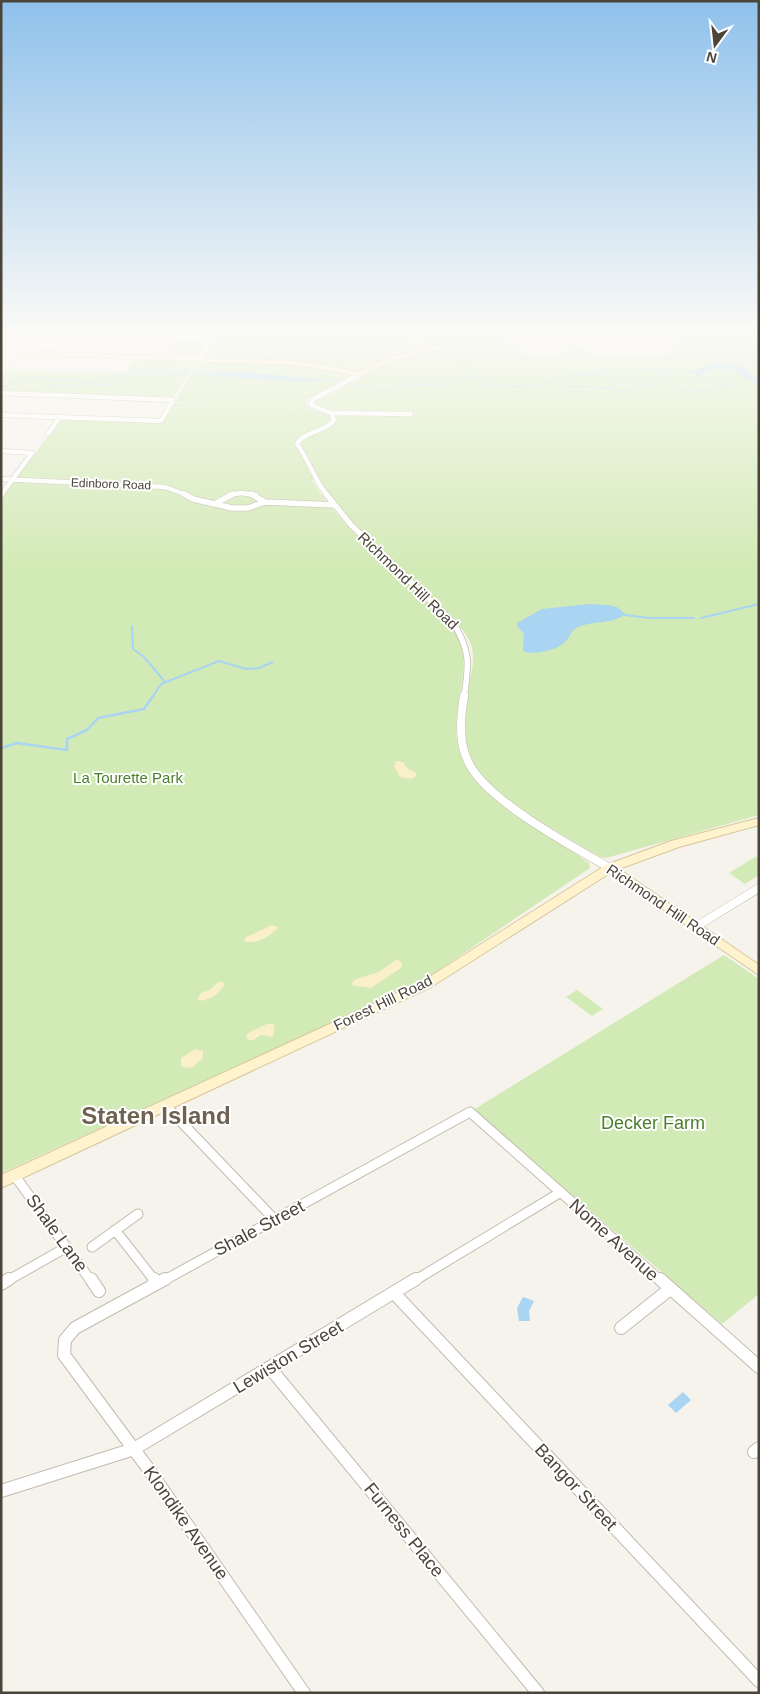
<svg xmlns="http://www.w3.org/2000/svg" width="760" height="1694" font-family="Helvetica,sans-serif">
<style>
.green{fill:#d2eab5}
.sand{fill:#f9efc9}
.water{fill:#a9d4f2}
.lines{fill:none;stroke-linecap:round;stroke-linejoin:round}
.stream-far2{stroke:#a9d4f2;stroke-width:1}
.stream-far1{stroke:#a9d4f2;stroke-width:2}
.stream{stroke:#a9d4f2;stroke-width:2.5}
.river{fill:#a9d4f2;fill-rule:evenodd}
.street-far4-casing{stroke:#c2bbae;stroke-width:5.5}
.street-far3-casing{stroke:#c2bbae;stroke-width:7}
.street-far2-casing{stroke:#c2bbae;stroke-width:9}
.street-far1-casing{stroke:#c2bbae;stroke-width:11}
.street-casing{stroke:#c2bbae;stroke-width:14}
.secondary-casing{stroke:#d6c79b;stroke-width:2}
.street-far4{stroke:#fff;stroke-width:4.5}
.street-far3{stroke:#fff;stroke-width:5.5}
.street-far2{stroke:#fff;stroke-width:8}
.street-far1{stroke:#fff;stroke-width:9}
.street{stroke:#fff;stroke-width:12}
.secondary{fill:#fff3cd;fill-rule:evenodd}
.labels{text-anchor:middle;stroke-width:4;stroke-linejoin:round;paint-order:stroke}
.far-street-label{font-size:12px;fill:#4b4439;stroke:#fff}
.street-label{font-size:15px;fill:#4b4439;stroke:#fff}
.park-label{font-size:15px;fill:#4a7f2a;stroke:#fff}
.near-park-label{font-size:18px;fill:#4a7f2a;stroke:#fff}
.near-street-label{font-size:18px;fill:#4b4439;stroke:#fff}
.near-district-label{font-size:24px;font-weight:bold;fill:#6e6250;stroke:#fff}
</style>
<rect width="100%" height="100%" fill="#f6f3ec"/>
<path class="green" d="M218 335H395L427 348 380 360 358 371 304 362 204 357Z
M413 335H487L438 346Z
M683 335H759V815L606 858 600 857C566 836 491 798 473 763 462 742 464 720 467 697 469 678 479 656 468 638 454 614 430 597 410 578 377 547 344 516 318 479L312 480C336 521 377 555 412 587 425 599 440 610 450 624 486 671 434 717 469 772 479 787 495 796 509 807 535 826 562 845 589 863L590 868 424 980 397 994 1 1173V499L60 420 161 422 175 403 211 405 175 402 199 361 291 364 353 375 306 400 307 406 317 411 219 405 340 413 424 414 327 409 314 405V403L393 360 499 336C526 359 532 361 567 352L572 344 601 357 672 353Z
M179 339 207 340 197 357 168 356Z
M135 359 196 361 173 398 1 392V376L5 370 126 372Z
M757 856 759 858V875L745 884 729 873Z
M724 955 759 979V1294L722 1324 473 1110Z
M577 990 603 1009 592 1016 566 997Z"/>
<path class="sand" d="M396 761 403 762 407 768 416 773V776L411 779 400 777 394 766Z
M272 925 279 927C270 936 258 945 244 941L246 937Z
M397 959 402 963 401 968 371 988 351 985 354 980 379 972Z
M218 982H223L225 984C220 993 207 1003 197 1000L201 993 210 990Z
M267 1024H273L275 1026 273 1037 261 1035 253 1040H248L246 1037 248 1033Z
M195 1049 203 1051V1058L192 1068 181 1067V1058Z"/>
<path class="water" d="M227 371 330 380 299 382 203 375Z
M589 604 608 605 617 607 625 614C612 625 594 620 578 627 570 631 571 636 566 641 558 650 534 656 523 651L524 634 517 626V623L542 609Z
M523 1297 534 1301 529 1311 530 1321H519L517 1308Z
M683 1392 691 1400 676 1413 668 1405Z"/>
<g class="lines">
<path class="stream-far2" d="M705 335 706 345 759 355
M435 351 470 366 480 376 477 378
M716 353 759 361
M676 355 682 354 685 347 705 344
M151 360 154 361
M662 370 696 372
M143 371 158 364
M329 380 387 391 403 384 442 385 465 376 483 382 481 385 488 387 540 386 568 376 613 372 616 373 610 378 616 385 612 389 622 392 642 386 638 381 642 379 635 372C669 359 664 385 681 391 694 395 715 388 728 386L699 375
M85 384 109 385 114 378
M642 384 656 389
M542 385 548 389
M565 386 611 388
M515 387 522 388 518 391
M1 388 29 377 88 382 138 372 204 375
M571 392H586
M49 393 50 387 54 385H81L84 382"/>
<path class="stream-far1" d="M624 615 650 618H694
M701 618 759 604
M132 626 133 649 144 657 165 682
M152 698 161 684 219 661 246 669 259 668 273 662"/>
<path class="stream" d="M1 748 17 743 67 750V739L87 730 98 718 144 709 153 696"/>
<path class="river" d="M713 363C739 360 740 367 759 380V386L731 369 713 368 701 373 703 375 699 378 692 372Z"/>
<defs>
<path id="street-far4" d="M110 335 211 339
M624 335 622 343 649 353 668 351 671 345
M582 338 583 335
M61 354 75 335
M199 359 213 335
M1 370 17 352
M360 374 312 400 311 405 331 413 411 414
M1 393 173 400 161 421 1 415
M48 434 60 417
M1 451 32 453 1 495
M1 479 165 487 187 495
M229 495 241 493 256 495
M327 495C314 480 309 460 297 444 305 430 325 433 334 420L331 413"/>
<path id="street-far3" d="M184 494 193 499 232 508H248L265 502 335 505
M251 494 265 502
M326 494 352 526 452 621C471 650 469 665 464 698
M1 496 2 494
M216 503 233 494"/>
<path id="street-far2" d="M464 696C460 720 458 746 471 767 492 803 573 847 610 868
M697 926 759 888"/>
<path id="street-far1" d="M165 1105 274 1219
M15 1176 91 1281
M115 1230 155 1281
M92 1247 138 1214
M7 1281 67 1247
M163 1281 470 1112 661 1281
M414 1281 561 1192"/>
<path id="street" d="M91 1279 99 1291
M154 1279 157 1283
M165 1279 75 1328 65 1340 64 1355 147 1467 304 1693
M660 1279 759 1367
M1 1284 9 1279
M394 1293 759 1681
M621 1328 670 1289
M270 1368 538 1693
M754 1452 759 1448
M1 1491 134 1449 416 1279"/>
<path id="secondary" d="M399 335C413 335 426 347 437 346 458 345 478 335 500 335L398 358 360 376 297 365 1 354V350L297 361 359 372 394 356 428 348Z
M759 818V825L679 847 619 869 759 965V975L610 873 431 987 1 1188V1175L423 981 606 865 671 841Z"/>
</defs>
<use href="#street-far4" class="street-far4-casing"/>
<use href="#street-far3" class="street-far3-casing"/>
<use href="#street-far2" class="street-far2-casing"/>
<use href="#street-far1" class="street-far1-casing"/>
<use href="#street" class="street-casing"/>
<use href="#secondary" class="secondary-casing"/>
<use href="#street-far4" class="street-far4"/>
<use href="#street-far3" class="street-far3"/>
<use href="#street-far2" class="street-far2"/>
<use href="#street-far1" class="street-far1"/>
<use href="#street" class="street"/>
<use href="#secondary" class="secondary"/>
</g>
<linearGradient id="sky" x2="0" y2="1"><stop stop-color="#8fc1ec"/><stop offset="0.58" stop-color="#fbfaf6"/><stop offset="1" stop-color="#fbfaf6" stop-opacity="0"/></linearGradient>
<rect width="760" height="573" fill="url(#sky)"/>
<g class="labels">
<g class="far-street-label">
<text transform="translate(111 484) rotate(2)" y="4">Edinboro Road</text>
</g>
<g class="street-label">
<text transform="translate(408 581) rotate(44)" y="5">Richmond Hill Road</text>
<text transform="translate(663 905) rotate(34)" y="5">Richmond Hill Road</text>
<text transform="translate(383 1003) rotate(-26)" y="5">Forest Hill Road</text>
</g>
<g class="park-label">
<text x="128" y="783">La Tourette Park</text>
</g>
<g class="near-park-label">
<text x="653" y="1129">Decker Farm</text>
</g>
<g class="near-street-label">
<text transform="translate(259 1228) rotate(-28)" y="6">Shale Street</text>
<text transform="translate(57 1233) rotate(54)" y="6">Shale Lane</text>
<text transform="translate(614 1240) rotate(42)" y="6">Nome Avenue</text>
<text transform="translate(288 1357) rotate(-31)" y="6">Lewiston Street</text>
<text transform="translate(576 1487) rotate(47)" y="6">Bangor Street</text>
<text transform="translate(186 1523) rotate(55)" y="6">Klondike Avenue</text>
<text transform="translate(404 1530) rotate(51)" y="6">Furness Place</text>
</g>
<g class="near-district-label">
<text x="156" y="1124">Staten Island</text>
</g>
</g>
<rect width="760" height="1694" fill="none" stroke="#4b4439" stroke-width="5"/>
<g transform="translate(715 45) rotate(195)" stroke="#ffffff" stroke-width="4" paint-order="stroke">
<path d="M0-4L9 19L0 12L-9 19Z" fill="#4b4439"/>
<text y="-8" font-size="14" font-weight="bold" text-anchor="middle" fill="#4b4439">N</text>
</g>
</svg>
